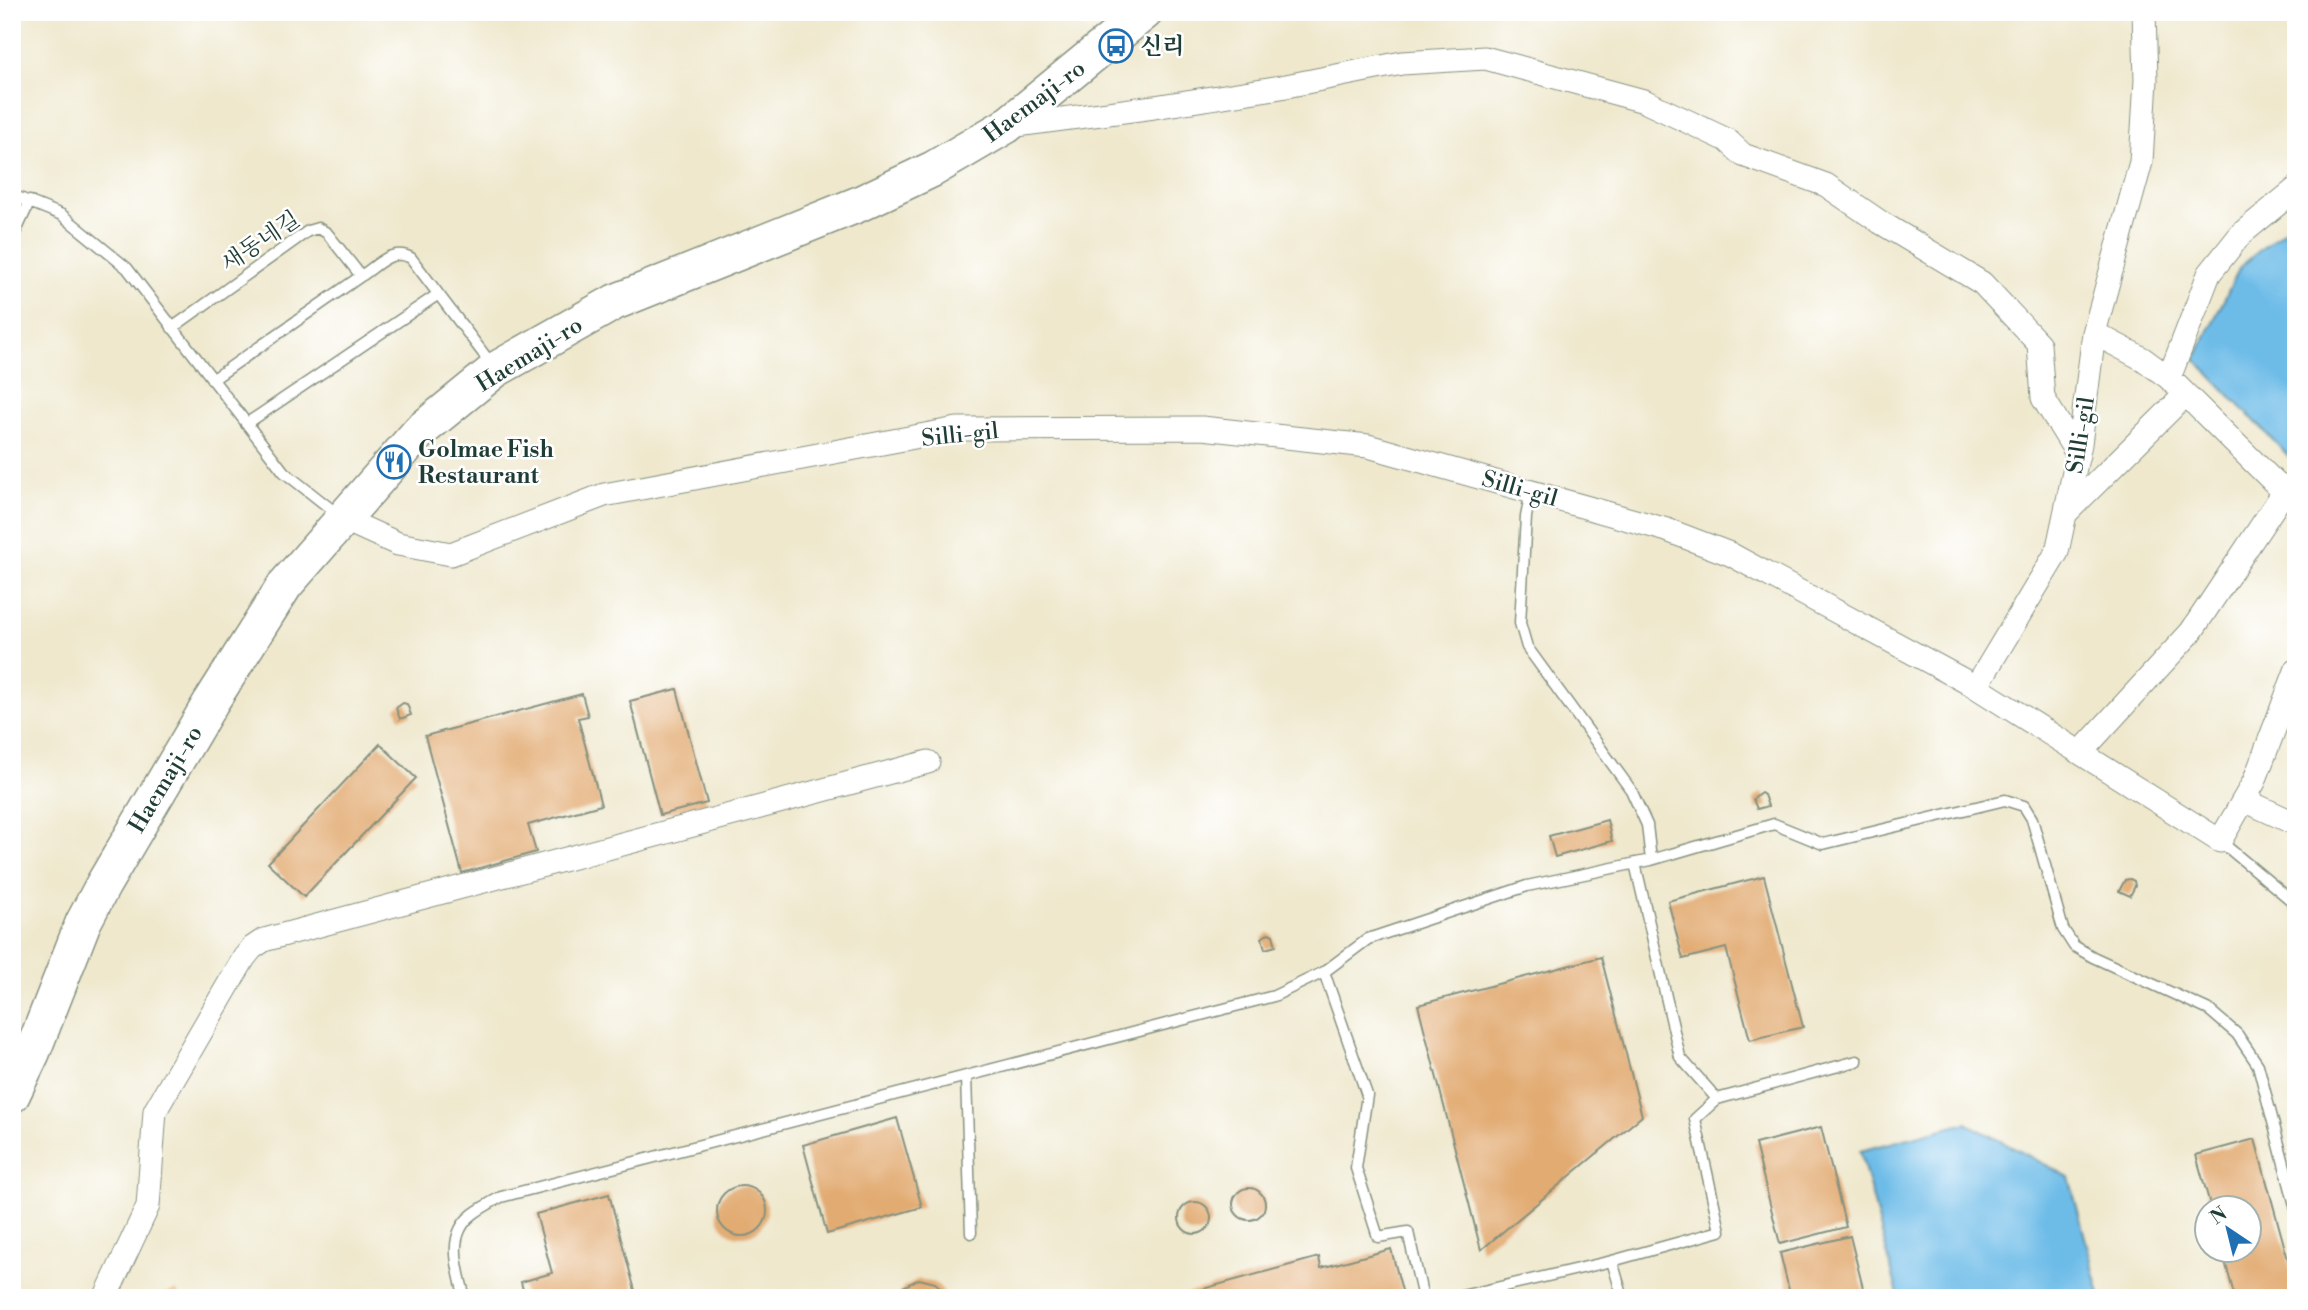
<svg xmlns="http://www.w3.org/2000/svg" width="2308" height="1310" font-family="'Libre Bodoni','Noto Serif KR',serif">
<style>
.water{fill:#6dbce8;stroke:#467c8e;stroke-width:2}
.building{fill:#e2ab72}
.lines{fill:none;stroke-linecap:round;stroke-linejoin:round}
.service-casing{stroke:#879280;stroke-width:13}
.minor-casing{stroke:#879280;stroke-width:25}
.primary-casing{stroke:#879280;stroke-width:38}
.service{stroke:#fff;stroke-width:10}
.minor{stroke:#fff;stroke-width:23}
.primary{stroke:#fff;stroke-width:35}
.labels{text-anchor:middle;stroke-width:5;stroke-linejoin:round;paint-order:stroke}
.poi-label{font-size:23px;font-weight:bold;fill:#1f3d34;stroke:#fff;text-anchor:start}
.street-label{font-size:23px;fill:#1f3d34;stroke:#fff}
</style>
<rect width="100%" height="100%" fill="#fff"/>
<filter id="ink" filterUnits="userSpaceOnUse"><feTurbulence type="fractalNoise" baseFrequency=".0143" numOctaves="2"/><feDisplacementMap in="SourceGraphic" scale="14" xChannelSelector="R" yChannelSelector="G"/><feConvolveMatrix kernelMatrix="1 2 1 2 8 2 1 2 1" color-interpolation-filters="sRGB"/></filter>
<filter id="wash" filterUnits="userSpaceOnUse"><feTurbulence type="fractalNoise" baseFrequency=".00686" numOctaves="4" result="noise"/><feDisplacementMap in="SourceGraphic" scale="28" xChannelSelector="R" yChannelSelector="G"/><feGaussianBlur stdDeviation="1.57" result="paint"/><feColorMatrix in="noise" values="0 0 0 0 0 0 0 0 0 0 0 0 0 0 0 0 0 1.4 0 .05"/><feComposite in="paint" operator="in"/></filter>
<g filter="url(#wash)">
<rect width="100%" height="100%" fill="#efe8cd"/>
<path class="water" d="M2296 220V464L2195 359 2240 267Z
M1966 1123 2069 1177 2101 1298H1899L1860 1151Z"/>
<g id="blocks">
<path class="building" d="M677 689 707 803 660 815 630 701Z
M582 694 588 716 578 718 601 805 528 825 536 852 462 873 425 736Z
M403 703 407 704 411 715 400 719 396 708Z
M380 744 416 778 304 897 268 863Z
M1761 793 1764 795 1768 806 1757 809 1753 799Z
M1607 820 1612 841 1555 857 1549 836Z
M1764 876 1803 1027 1750 1040 1726 948 1683 959 1668 901Z
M2130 879 2134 881 2135 886 2130 896 2119 891 2125 880Z
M1269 933 1273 935 1276 946 1265 949 1262 938Z
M1601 957 1642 1116 1481 1250 1418 1005Z
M897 1118 922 1207 827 1234 803 1145Z
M1821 1127 1846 1227 1780 1244 1755 1144Z
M2255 1139 2296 1289V1298H2235L2222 1250H2248V1208H2211L2196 1155Z
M717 1211a25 25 0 1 1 50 0a25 25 0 1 1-50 0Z
M1233 1204a16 16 0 1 1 32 0a16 16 0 1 1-32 0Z
M609 1194 637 1298H525L521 1282 552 1273 536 1214Z
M1179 1218a16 16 0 1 1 32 0a16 16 0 1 1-32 0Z
M1850 1236 1864 1292 1842 1298H1791L1780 1253Z
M1391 1249 1404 1298H1170L1319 1257 1321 1268Z
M919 1279 935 1283 941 1288 946 1298H898L903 1287Z
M177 1290 179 1298H153V1297Z"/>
</g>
</g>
<g filter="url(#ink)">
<use href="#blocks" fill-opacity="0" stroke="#879280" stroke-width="2"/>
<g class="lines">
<defs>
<path id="service" d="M12 195 62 215 127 268 284 472 341 517
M12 240 30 201
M172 328 308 231 318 228 327 233 361 276C377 266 392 247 411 258L492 365
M212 380 361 276
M246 424 437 295
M1531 491 1526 517 1520 623 1527 647 1631 790 1647 825 1651 860
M2220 841 2292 901 2296 910
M1635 863 1680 1057 1717 1099 1857 1061
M1324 972 1367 1095 1356 1168 1378 1237 1408 1232 1423 1298
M966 1077 971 1233
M1612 1261 1623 1298
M465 1298C458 1270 445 1235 473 1214 481 1208 492 1202 501 1197L1274 996 1324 972 1368 939 1527 886 1651 860 1774 824 1823 844 2005 800 2024 806 2032 819 2063 929 2074 946 2093 957 2209 1010 2237 1034 2258 1065 2296 1209
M1453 1298 1612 1261 1720 1231 1695 1119 1717 1099"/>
<path id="minor" d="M1009 126 1154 107 1281 87 1402 63 1485 58 1644 101 1727 140 1743 155 1826 185 1880 222 1982 283 2039 344 2043 398 2078 455
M2296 189 2241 234 2209 274 2169 378 2276 484 2296 494
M2094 333 2143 359 2169 378
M2066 513 2185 395
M343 519 398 544 451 554 604 495 957 429 1202 428 1368 446 1667 530 1730 554 1976 687 2220 841 2254 782 2296 671
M1976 687 2057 552 2080 444 2094 333 2141 162 2146 80 2144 12
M2081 752 2191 632 2286 489
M2244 800 2296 824
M105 1298 148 1206 155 1111 244 958 252 948 264 940 928 762"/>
<path id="primary" d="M12 1095 32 1053 83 923 103 885 211 702 285 585 420 431 495 370 615 302 859 204 933 169 1006 126 1145 12"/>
</defs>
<use href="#service" class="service-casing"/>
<use href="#minor" class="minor-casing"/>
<use href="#primary" class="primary-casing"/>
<use href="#service" class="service"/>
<use href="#minor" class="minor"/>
<use href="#primary" class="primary"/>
</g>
</g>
<defs>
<symbol id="bus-ring" viewBox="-11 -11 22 22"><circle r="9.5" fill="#fff" stroke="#1f6fb2" stroke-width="1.5"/><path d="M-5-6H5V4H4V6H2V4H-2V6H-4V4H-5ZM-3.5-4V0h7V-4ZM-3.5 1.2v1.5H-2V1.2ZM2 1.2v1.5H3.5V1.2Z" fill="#1f6fb2"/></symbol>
<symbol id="restaurant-ring" viewBox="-11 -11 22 22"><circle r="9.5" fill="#fff" stroke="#1f6fb2" stroke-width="1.5"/><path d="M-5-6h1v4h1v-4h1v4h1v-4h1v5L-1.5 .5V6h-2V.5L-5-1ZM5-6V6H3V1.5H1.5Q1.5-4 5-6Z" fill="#1f6fb2"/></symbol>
</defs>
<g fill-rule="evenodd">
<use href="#bus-ring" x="1097" y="27" width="38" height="38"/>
<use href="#restaurant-ring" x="375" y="443" width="38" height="38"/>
</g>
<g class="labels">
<g class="poi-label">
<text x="1140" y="54">신리</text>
<text x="418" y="457">Golmae Fish<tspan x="418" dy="26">Restaurant</tspan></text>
</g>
<g class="street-label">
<text transform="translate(1034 101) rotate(-37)" y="8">Haemaji-ro</text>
<text transform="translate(260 241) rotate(-34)" y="8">새동네길</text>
<text transform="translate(529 354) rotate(-32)" y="8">Haemaji-ro</text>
<text transform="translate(960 434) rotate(-6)" y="8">Silli-gil</text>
<text transform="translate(2080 435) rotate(-81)" y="8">Silli-gil</text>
<text transform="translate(1520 488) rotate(16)" y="8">Silli-gil</text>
<text transform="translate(165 779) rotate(-59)" y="8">Haemaji-ro</text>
</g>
</g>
<rect width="2308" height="1310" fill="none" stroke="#fff" stroke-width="42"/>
<g transform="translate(2228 1229) rotate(325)"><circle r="33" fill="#ffffff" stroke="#a5b1ae" stroke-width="2"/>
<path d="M0-5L12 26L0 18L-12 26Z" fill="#1f6fb2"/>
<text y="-10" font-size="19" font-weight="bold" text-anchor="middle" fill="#1f3d34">N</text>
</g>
</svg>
